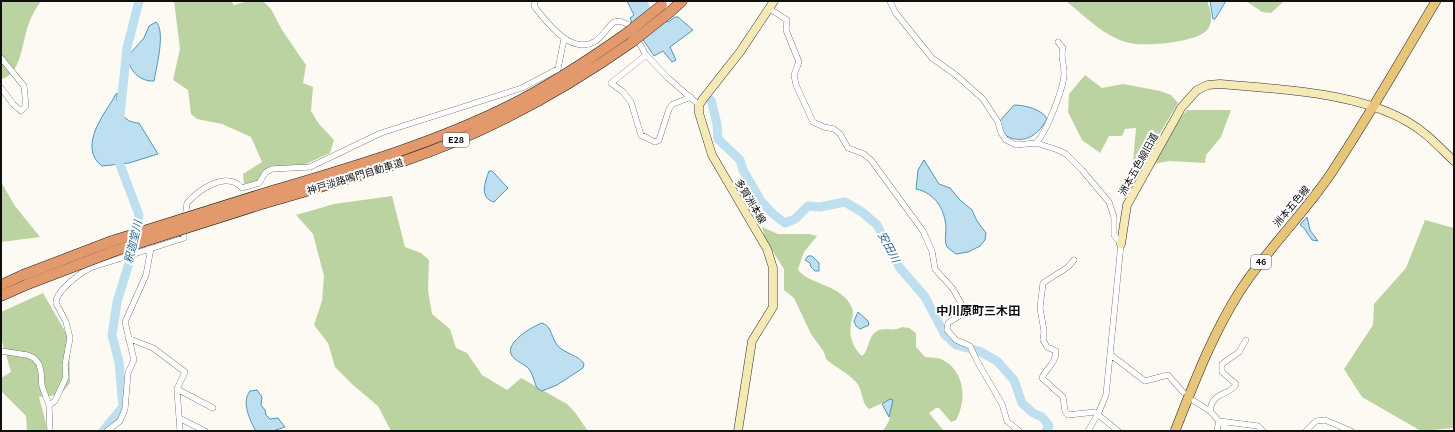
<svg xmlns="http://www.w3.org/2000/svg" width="1455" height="432" font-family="Georgia,'Noto Sans JP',serif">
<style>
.forest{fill:#bbd3a1}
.water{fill:#bddfef;stroke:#4e97bc}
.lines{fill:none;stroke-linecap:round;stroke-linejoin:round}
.river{stroke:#bddfef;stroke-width:9}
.street-casing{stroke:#424242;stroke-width:6}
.secondary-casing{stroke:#313131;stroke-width:9}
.primary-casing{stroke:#202020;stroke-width:10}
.highway-casing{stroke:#202020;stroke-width:11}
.street{stroke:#fff;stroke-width:5.5}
.secondary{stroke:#f5eab6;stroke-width:8}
.primary{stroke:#e7c579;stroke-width:9}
.highway{stroke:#e29a6c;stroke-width:10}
.highway-bridge-casing{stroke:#202020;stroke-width:11;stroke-linecap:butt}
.highway-bridge{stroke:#e29a6c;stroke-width:10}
.labels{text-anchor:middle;stroke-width:4;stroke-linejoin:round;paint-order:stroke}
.shield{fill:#fff;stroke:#575757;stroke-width:1}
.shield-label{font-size:9px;font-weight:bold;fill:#0f0f0f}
.street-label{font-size:10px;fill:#0f0f0f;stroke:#fff}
.water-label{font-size:11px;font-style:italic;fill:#286a91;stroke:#fff}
.quarter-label{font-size:12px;font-weight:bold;fill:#0f0f0f;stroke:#fff}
</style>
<rect width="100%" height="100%" fill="#fdfaf3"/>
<path class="forest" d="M1 1H41C36 8 32 15 29 23 22 40 22 75 1 79Z
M174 1H231L234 5 248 1H263L271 9 282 30 306 65 303 83 313 87 311 111 319 124 334 140 330 153 304 165 268 168 257 181 244 184 243 174 262 162 251 137 222 124 197 119 191 114 188 90 173 80 180 49Z
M1066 1H1207C1211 10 1214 22 1207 30 1198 42 1145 47 1130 43 1104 37 1086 17 1066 1Z
M1246 1H1284L1271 13 1262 12Z
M1085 75 1102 88 1123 84 1160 91 1171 95 1178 103 1142 163 1133 162 1136 128 1125 129 1122 136H1109L1100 153 1082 140 1068 112 1069 94Z
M1187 110H1231L1221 137 1206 155 1205 163 1169 161 1153 164 1180 118Z
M1 182 15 206 40 237 1 242Z
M392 196 405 247 421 253 429 260 428 290 432 314 450 329 456 348 467 353 482 375 507 390 521 378 567 404 574 411 588 431H391L378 406 353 385 335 367 328 343 314 325 322 301 324 276 313 234 296 215 334 204Z
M1425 220 1454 228V428L1421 431 1362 397 1344 369 1373 325 1374 304 1406 268Z
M762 227 778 234H809L817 236 804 252 798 269C805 284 843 284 852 308 854 313 852 318 851 323 849 336 852 347 862 356 870 350 867 337 877 331 884 327 894 332 902 327L909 328 916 333V347L925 357C931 358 937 357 943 360 965 372 967 400 956 420L951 422 939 408H936L929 413 944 431H883L889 421 892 399 869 409C860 401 864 391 856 382 847 372 836 368 826 359L824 352 811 334 794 298 784 290V269L766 241Z
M43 293 69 338 70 383 60 395 39 397 48 431H27L26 416 1 391V378L11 372 1 338V312Z"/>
<path class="water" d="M627 1H638L668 22 675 17H678L693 30 670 47 676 60 672 62 663 51 654 56 632 23 630 18 634 15Z
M1210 1H1226L1215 19H1213Z
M156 22C166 31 156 69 154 81 140 82 128 70 128 56L144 38 149 26Z
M117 93C116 108 123 123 139 123L158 154 129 163 102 166C79 149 101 118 112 101 114 98 114 96 117 93Z
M1014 105C1024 105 1042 109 1047 119 1037 137 1022 146 1003 134L999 122Z
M924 160 939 184 950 188 960 200 972 210 977 221 986 233 985 240 980 246 968 252 956 254 947 247C944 240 946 235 946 228 945 209 935 193 916 189L918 170Z
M489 171H492L508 188 494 202C479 198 485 182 489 171Z
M1307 217 1310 230 1318 241 1312 240 1304 228 1300 225Z
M808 256H812L819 263V271H815L811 267 810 263 805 260Z
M858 312 868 321 869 325 860 329 856 326 854 321Z
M542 323C553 327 551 339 558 346 565 354 579 355 584 364L583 368 557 385 542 391 537 388C534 382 533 373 528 368 523 363 514 361 511 354 506 342 533 326 542 323Z
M257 390 262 397 261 405 265 410 266 415 270 419 278 418 285 427 273 431H256C250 421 241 402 250 391Z
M890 399 893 400 889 417 882 404Z"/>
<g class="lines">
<path class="river" d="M642 1 650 16
M711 100 717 124 718 139 740 160 743 170 761 201 773 214 785 223 795 219 808 206 820 207 845 202 862 212 877 225 900 268 925 297 945 335 956 345 979 351 997 361 1014 380 1022 403 1033 413 1042 417 1049 426 1046 431
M119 124 127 48 139 1
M103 431 123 407 119 362 112 335 117 302 133 250 139 215 116 154"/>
<defs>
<path id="street" d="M535 1 534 6C546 21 570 55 594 42 602 38 607 27 614 22L620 21 629 25 646 55 668 78 699 105
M890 1 895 12 932 58 956 75 983 99 998 122 1001 133 1006 140 1016 145 1036 143 1058 150 1066 154 1082 170 1109 202 1114 217V235L1121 244 1106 395 1098 414 1088 431
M770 9 787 20 786 30 799 62 794 75 796 85 813 122 824 127 834 129 840 134 848 148 864 154 871 160 923 231 932 251 935 269 953 289 963 307 961 315 948 323 947 330 956 340 970 346 977 361 1002 404 1007 421 1019 431
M646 55 611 83 623 92 631 102 641 135 655 142 659 140 669 109 673 104 691 97
M1 58 24 86 26 106 21 111 13 104 1 88
M1036 143C1046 133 1065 86 1064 72 1064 63 1060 57 1063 48L1058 42
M185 219 187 203C199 190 226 170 242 188L259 183 266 172 272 169 310 167 381 133 522 88 558 69 564 39
M1074 260 1068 267 1043 283 1040 308 1044 331 1043 340 1047 347 1056 351C1056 364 1046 368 1042 378L1063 397 1065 411 1068 415 1095 412 1118 431
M128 338 153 348 185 372 177 389 180 431
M1 351 27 355 34 358 39 364 41 372 42 386 49 405 50 431
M1111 355 1145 381 1168 375 1183 392
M177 389 213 408
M1194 401 1210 411 1219 421
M49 405 55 401 66 377 65 365 70 338 66 322 56 303C55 292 80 273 90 268L184 238V228
M1210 411C1212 391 1230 396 1236 384L1222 372V364L1239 352 1246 340
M181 419 205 431
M107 431 120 421 125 409 128 373 134 360 125 322 146 275 151 248
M1217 431 1219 421 1258 426 1263 431
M1306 431 1316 421 1325 420 1351 431"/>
<path id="secondary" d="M1121 244 1127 205 1181 108 1197 90 1208 85 1220 84C1277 89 1357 92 1408 122 1426 132 1439 147 1454 161
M738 431 752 341 773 307V268L767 249 712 155 699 113V105L703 99 740 52 774 1"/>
<path id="primary" d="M1175 431C1194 383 1212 335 1240 291 1267 249 1304 214 1332 172 1369 116 1402 58 1436 1"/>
<path id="highway" d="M670 12 682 1
M262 194C346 169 431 145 511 105 551 85 590 59 627 33
M265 203C310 190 356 177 401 162 484 134 561 92 632 42
M1 285 23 275
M1 296 28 284"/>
</defs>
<use href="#street" class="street-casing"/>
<use href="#secondary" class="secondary-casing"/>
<use href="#primary" class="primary-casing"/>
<use href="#highway" class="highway-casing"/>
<use href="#street" class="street"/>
<use href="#secondary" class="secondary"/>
<use href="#primary" class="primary"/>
<use href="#highway" class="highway"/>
<defs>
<path id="highway-bridge" d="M627 33 662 5
M632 42 670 12
M23 275 112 241 262 194
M28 284 117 250 265 203"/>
</defs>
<use href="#highway-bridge" class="highway-bridge-casing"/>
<use href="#highway-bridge" class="highway-bridge"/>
</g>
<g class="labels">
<g class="shield">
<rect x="443" y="133" width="26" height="14" rx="3"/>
<rect x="1251" y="255" width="20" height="14" rx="3"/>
</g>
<g class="shield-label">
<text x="456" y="143">E28</text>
<text x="1261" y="265">46</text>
</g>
<g class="street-label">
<text transform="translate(1138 164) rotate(-61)" y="4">洲本五色線旧道</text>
<text transform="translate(355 176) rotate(-17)" y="4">神戸淡路鳴門自動車道</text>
<text transform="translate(751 201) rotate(59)" y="4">多賀洲本線</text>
<text transform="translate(1291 206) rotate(-50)" y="4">洲本五色線</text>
</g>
<g class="water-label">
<text transform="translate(133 242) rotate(-77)" y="4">釈迦堂川</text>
<text transform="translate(889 247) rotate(62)" y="4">安田川</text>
</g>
<g class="quarter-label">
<text x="978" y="315">中川原町三木田</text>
</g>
</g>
<rect width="1455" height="432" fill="none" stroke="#0f0f0f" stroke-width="4"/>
</svg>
